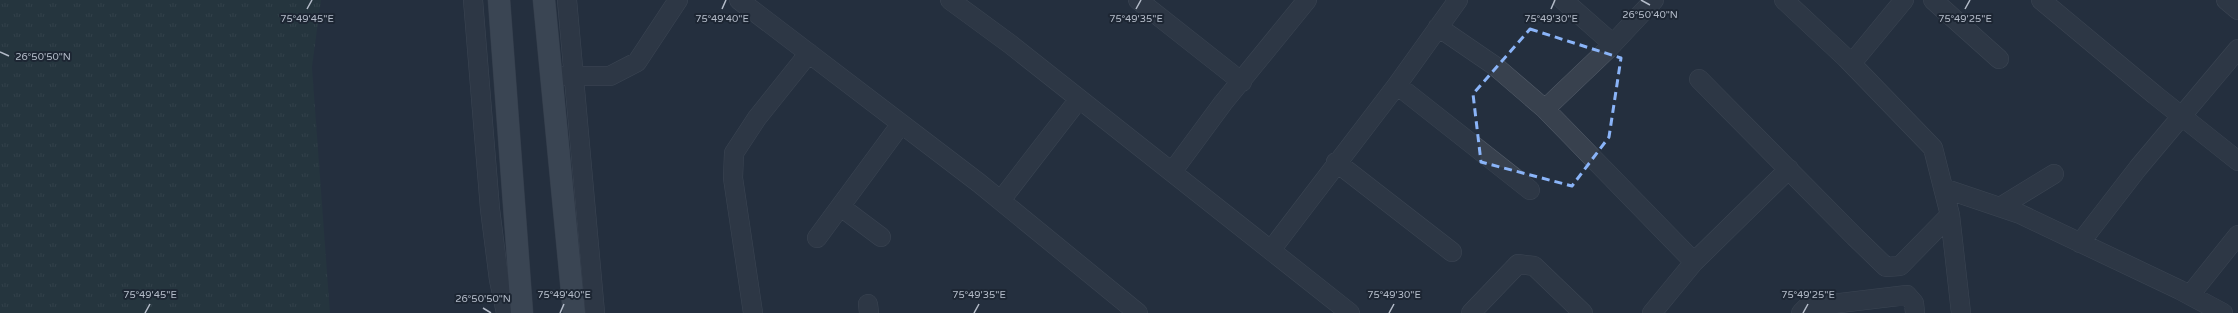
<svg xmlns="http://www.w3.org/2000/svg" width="2238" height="313" font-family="'Varela Round',sans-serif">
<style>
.grass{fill:url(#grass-tufts)}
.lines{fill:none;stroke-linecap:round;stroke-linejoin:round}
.minor-casing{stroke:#565f6c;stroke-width:20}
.major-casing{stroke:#414a57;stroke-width:23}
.minor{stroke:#38414e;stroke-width:19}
.major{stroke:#56606e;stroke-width:22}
.marked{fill:none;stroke:#8ab4f8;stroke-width:3;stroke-dasharray:8 5;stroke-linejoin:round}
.ticks{fill:none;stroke:#b4bcc9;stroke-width:1.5}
.ticks-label{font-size:10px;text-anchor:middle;fill:#b4bcc9;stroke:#1d2633;stroke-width:4;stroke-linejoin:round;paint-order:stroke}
</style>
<defs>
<pattern id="grass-tufts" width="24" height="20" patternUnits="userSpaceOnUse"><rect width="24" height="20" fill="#263c3f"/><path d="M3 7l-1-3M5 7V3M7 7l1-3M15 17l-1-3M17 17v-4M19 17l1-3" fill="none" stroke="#435659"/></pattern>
</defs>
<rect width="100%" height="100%" fill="#242f3e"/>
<path class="grass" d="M0 0H321L312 67 330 313H0Z"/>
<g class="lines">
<defs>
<path id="minor" d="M473 0 490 209 499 280 506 313
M567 0 595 313
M739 0 979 183 1138 313
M950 0 1010 44 1350 313
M1138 0 1242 82
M1563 0 1613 44
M1784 0 1846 58 1933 148 1950 215 1961 313
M1933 0 1999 59
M2041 0 2155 95 2238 161
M2226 0 2238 10
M1438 27 1495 66 1545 109 1694 262
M1852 63 1904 0
M560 76H610L637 62 678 0
M1699 79 1855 237 1886 267 1900 266 1950 215
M1397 85 1530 190
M1545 109 1609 48 1654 0
M1336 162 1452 252
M1172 172 1223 103 1307 0
M1943 188 2020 214 2180 290 2223 313
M1001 200 1079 99
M841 207 881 237
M2000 207 2054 174
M817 238 901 124
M2080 243 2138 168 2238 49
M1271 250 1397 85 1458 0
M2190 295 2238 235
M868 304 869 313
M753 313 733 178 734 153 757 118 809 53
M1471 313 1518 264 1534 266 1583 313
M1652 313 1694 262 1789 169
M1801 313 1807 307 1907 295 1914 303 1915 313"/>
<path id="major" d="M499 0 522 313
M544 0 574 313"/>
</defs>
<use href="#minor" class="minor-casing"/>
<use href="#major" class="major-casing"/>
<use href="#minor" class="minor"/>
<use href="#major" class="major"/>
</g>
<path d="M0 0H2238V313H0ZM1530 29 1621 58 1609 137 1572 186 1481 162 1473 94Z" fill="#242f3e" fill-opacity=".55" fill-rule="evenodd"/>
<path class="marked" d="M1530 29 1621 58 1609 137 1572 186 1481 162 1473 94Z"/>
<path class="ticks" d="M1641 0 1650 5M307 9 312 0M722 9 726 0M1136 9 1141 0M1551 9 1555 0M1965 9 1970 0M0 52 9 56M483 308 491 313M145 313 150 304M560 313 564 304M974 313 979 304M1389 313 1394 304M1803 313 1808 304"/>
<g class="ticks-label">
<text x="1650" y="18">26°50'40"N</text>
<text x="307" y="22">75°49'45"E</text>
<text x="722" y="22">75°49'40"E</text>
<text x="1551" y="22">75°49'30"E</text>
<text x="1965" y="22">75°49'25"E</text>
<text x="1136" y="22">75°49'35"E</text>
<text x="43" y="60">26°50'50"N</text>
<text x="150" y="298">75°49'45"E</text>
<text x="564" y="298">75°49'40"E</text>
<text x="979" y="298">75°49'35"E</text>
<text x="1394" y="298">75°49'30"E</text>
<text x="1808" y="298">75°49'25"E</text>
<text x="483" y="302">26°50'50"N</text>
</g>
</svg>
